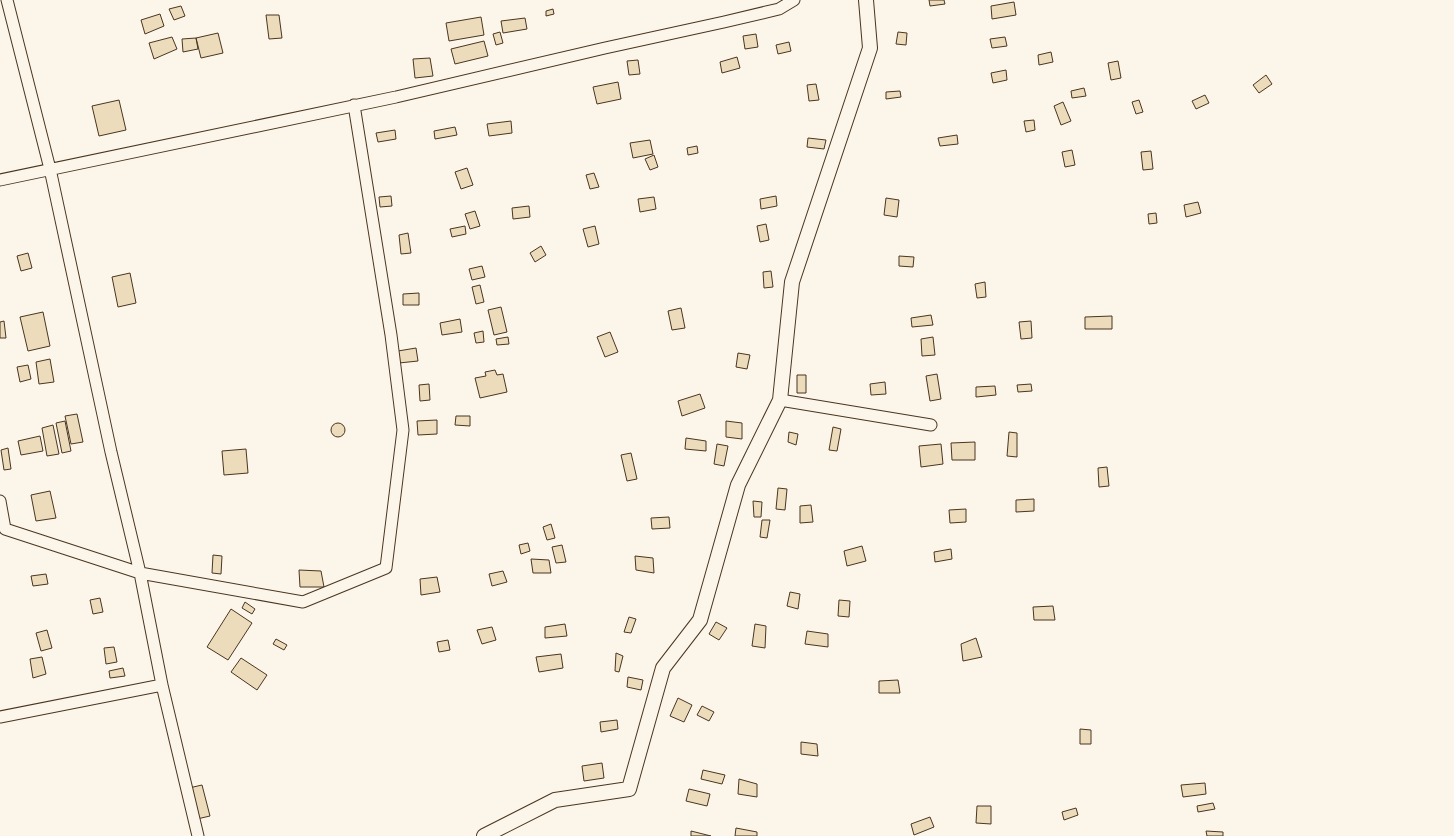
<svg xmlns="http://www.w3.org/2000/svg" width="1454" height="836" font-family="'PT Sans',sans-serif">
<style>
.building{fill:#ecdcbc;stroke:#4a3520}
.lines{fill:none;stroke-linecap:round;stroke-linejoin:round}
.minor-casing{stroke:#4a3520;stroke-width:13}
.tertiary-casing{stroke:#4a3520;stroke-width:16}
.minor{stroke:#fbf6e9;stroke-width:11}
.tertiary{stroke:#fbf6e9;stroke-width:14}
</style>
<rect width="100%" height="100%" fill="#fbf6e9"/>
<path class="building" d="M929 0H944L945 4 930 6Z
M1014 2 1016 15 992 19 991 6Z
M181 6 185 16 174 20 169 9Z
M553 9 554 14 546 16V11Z
M160 14 164 26 145 34 141 20Z
M266 15H279L282 38 269 39Z
M481 17 484 35 449 41 446 23Z
M525 18 527 29 503 33 501 21Z
M500 32 503 43 496 45 493 34Z
M898 32 907 33 906 45 896 44Z
M218 33 223 53 201 58 196 38Z
M756 34 758 47 745 49 743 36Z
M172 37 177 49 154 59 149 43Z
M1005 37 1007 46 992 48 990 39Z
M196 38 198 49 183 52 182 39Z
M484 41 488 56 455 64 451 49Z
M789 42 791 51 778 54 776 45Z
M1051 52 1053 62 1039 65 1038 55Z
M737 57 740 68 722 73 720 62Z
M430 58 433 76 415 78 413 59Z
M638 60 640 74 629 75 627 61Z
M1118 61 1121 78 1111 80 1108 63Z
M1006 70 1007 80 993 83 991 73Z
M1266 75 1272 84 1259 93 1253 85Z
M618 82 621 99 597 104 593 87Z
M816 84 819 100 809 101 807 85Z
M1084 88 1086 96 1072 98 1071 91Z
M900 91 901 97 886 99V92Z
M1205 95 1209 103 1196 109 1192 101Z
M119 100 126 130 99 136 92 106Z
M1139 100 1143 112 1136 114 1132 102Z
M1063 102 1071 121 1061 125 1054 106Z
M1034 120 1035 130 1026 132 1024 121Z
M511 121 512 133 489 136 487 124Z
M455 127 457 135 435 139 434 131Z
M395 130 396 139 378 142 376 133Z
M957 135 958 144 940 146 938 138Z
M808 138 826 140 824 149 807 147Z
M650 140 653 154 633 158 630 143Z
M697 146 698 153 688 155 687 148Z
M1072 150 1075 165 1065 167 1062 152Z
M1151 151 1153 169 1143 170 1141 152Z
M654 155 658 167 650 170 645 159Z
M467 168 473 185 461 189 455 172Z
M594 173 599 187 590 189 586 175Z
M391 196 392 206 380 207 379 197Z
M776 196 777 206 761 209 760 199Z
M654 197 656 209 640 212 638 199Z
M886 198 899 200 897 217 884 215Z
M1198 202 1201 213 1186 217 1184 205Z
M529 206 530 217 513 219 512 208Z
M475 211 480 226 470 229 465 214Z
M1156 213 1157 223 1149 224 1148 214Z
M766 224 769 240 760 242 757 226Z
M465 226 466 234 452 237 450 229Z
M595 226 599 244 588 247 583 229Z
M408 233 411 253 401 254 399 235Z
M541 246 546 255 535 262 530 253Z
M28 253 32 268 21 271 17 256Z
M899 256 914 257 913 267 899 266Z
M482 266 485 277 472 280 469 269Z
M771 271 773 287 764 288 763 272Z
M130 273 136 303 118 307 112 277Z
M985 282 986 297 977 298 975 284Z
M480 285 484 302 476 304 472 287Z
M419 293V305H403V294Z
M501 307 507 332 494 335 488 310Z
M681 308 685 328 672 330 668 311Z
M43 312 50 346 28 351 20 317Z
M931 315 933 325 912 327 911 318Z
M1112 316V329H1085V317Z
M460 319 462 332 442 335 440 323Z
M4 321 6 338H0V322Z
M1031 321 1032 338 1021 339 1019 322Z
M483 331 484 342 476 343 474 333Z
M610 332 618 352 605 357 597 337Z
M508 337 509 344 497 345 496 339Z
M933 337 935 355 922 356 921 339Z
M416 348 418 361 399 363 398 351Z
M738 353 750 355 747 369 736 367Z
M50 359 54 382 39 384 36 362Z
M28 365 31 379 20 382 17 367Z
M495 370 497 375 503 374 507 392 480 398 475 378 486 376 485 372Z
M937 374 941 399 930 401 926 376Z
M797 375H806V393H797Z
M885 382 886 394 871 395 870 384Z
M429 384 430 400 420 401 419 385Z
M1031 384 1032 391 1018 392 1017 385Z
M995 386 996 395 976 397V387Z
M700 394 705 408 682 416 678 401Z
M77 414 83 442 71 444 65 416Z
M456 416H470V426L455 425Z
M437 420V434L418 435 417 421Z
M65 421 71 451 62 453 56 423Z
M726 421 742 423V439L726 437Z
M331 430a7 7 0 1 1 14 0a7 7 0 1 1-14 0Z
M53 425 59 454 47 456 42 428Z
M833 427 841 429 837 451 829 450Z
M789 432 798 434 796 445 788 442Z
M1009 432 1017 433V457L1007 456Z
M40 436 43 451 21 455 18 441Z
M686 438 706 441V451L685 449Z
M975 442V460H952L951 443Z
M717 444 728 446 724 466 714 464Z
M941 444 943 464 921 467 919 446Z
M8 448 11 469 4 470 1 450Z
M246 449 248 473 224 475 222 451Z
M631 453 637 479 627 481 621 455Z
M1107 467 1109 486 1099 487 1098 468Z
M778 488 787 489 785 510 776 509Z
M50 491 56 518 36 521 31 495Z
M1034 499V511L1016 512V500Z
M753 501 762 502 761 517H754Z
M811 505 813 522 800 523V506Z
M966 509V522L950 523 949 510Z
M669 517 670 528 652 529 651 518Z
M762 520H770L767 538 760 537Z
M551 524 555 538 547 540 543 527Z
M528 543 530 551 521 554 519 545Z
M562 545 566 562 556 563 552 547Z
M862 546 866 561 847 566 844 551Z
M951 549 952 559 935 562 934 552Z
M213 555 222 556 221 574 212 573Z
M635 556 653 558 654 573 636 570Z
M531 559 549 560 551 573H533Z
M299 570 321 571 324 587H300Z
M503 571 507 582 492 586 489 574Z
M46 574 48 584 33 586 31 576Z
M437 577 440 592 421 595 420 579Z
M790 592 800 594 798 609 787 606Z
M100 598 103 612 93 614 90 600Z
M839 600 850 601 849 617 838 616Z
M245 602 255 609 252 614 242 608Z
M1053 606 1055 620H1034L1033 607Z
M231 609 252 623 228 660 207 647Z
M629 617 636 619 631 633 624 632Z
M716 622 727 628 719 640 709 634Z
M565 624 567 636 545 638V627Z
M755 624 766 626 765 648 752 646Z
M492 627 496 640 482 644 477 630Z
M47 630 52 648 41 651 36 633Z
M807 631 828 634V647L805 644Z
M976 638 982 657 963 661 961 644Z
M276 639 287 645 284 650 273 644Z
M448 640 450 650 439 652 437 642Z
M114 647 117 662 106 664 104 648Z
M616 653 623 656 619 672 615 671Z
M561 654 563 668 539 672 536 657Z
M42 657 46 674 33 678 30 659Z
M241 658 267 675 257 690 231 672Z
M123 668 125 676 110 678 109 671Z
M628 677 643 680 641 690 627 687Z
M898 680 900 693H879V681Z
M678 698 692 705 684 722 670 716Z
M702 706 714 712 709 721 697 715Z
M617 720 618 729 601 732 600 722Z
M1080 729 1091 730V744H1080Z
M801 742 817 744 818 756 801 754Z
M602 763 604 778 584 781 582 766Z
M703 770 725 775 722 784 701 779Z
M739 779 757 784V797L738 794Z
M1205 783 1206 794 1183 797 1181 785Z
M202 785 210 816 197 819 189 788Z
M689 789 710 794 707 806 686 801Z
M1213 803 1215 809 1198 812 1197 806Z
M977 806H991V824L976 823Z
M1076 808 1078 815 1064 820 1062 812Z
M930 817 934 827 914 835 911 824Z
M736 828 757 832V836H735Z
M691 831 711 836H691Z
M1206 831 1223 832V836H1207Z"/>
<g class="lines">
<defs>
<path id="minor" d="M7 0 50 169 111 452 140 573 162 685 198 836
M0 180 396 97 605 48 724 22 779 9 794 0
M780 400 931 425
M0 501 5 529 140 573 303 602 386 568 403 430 391 335 354 105
M0 717 162 685"/>
<path id="tertiary" d="M484 836 555 800 629 789 663 668 700 620 738 485 780 400 792 282 870 48 866 0"/>
</defs>
<use href="#minor" class="minor-casing"/>
<use href="#tertiary" class="tertiary-casing"/>
<use href="#minor" class="minor"/>
<use href="#tertiary" class="tertiary"/>
</g>
</svg>
